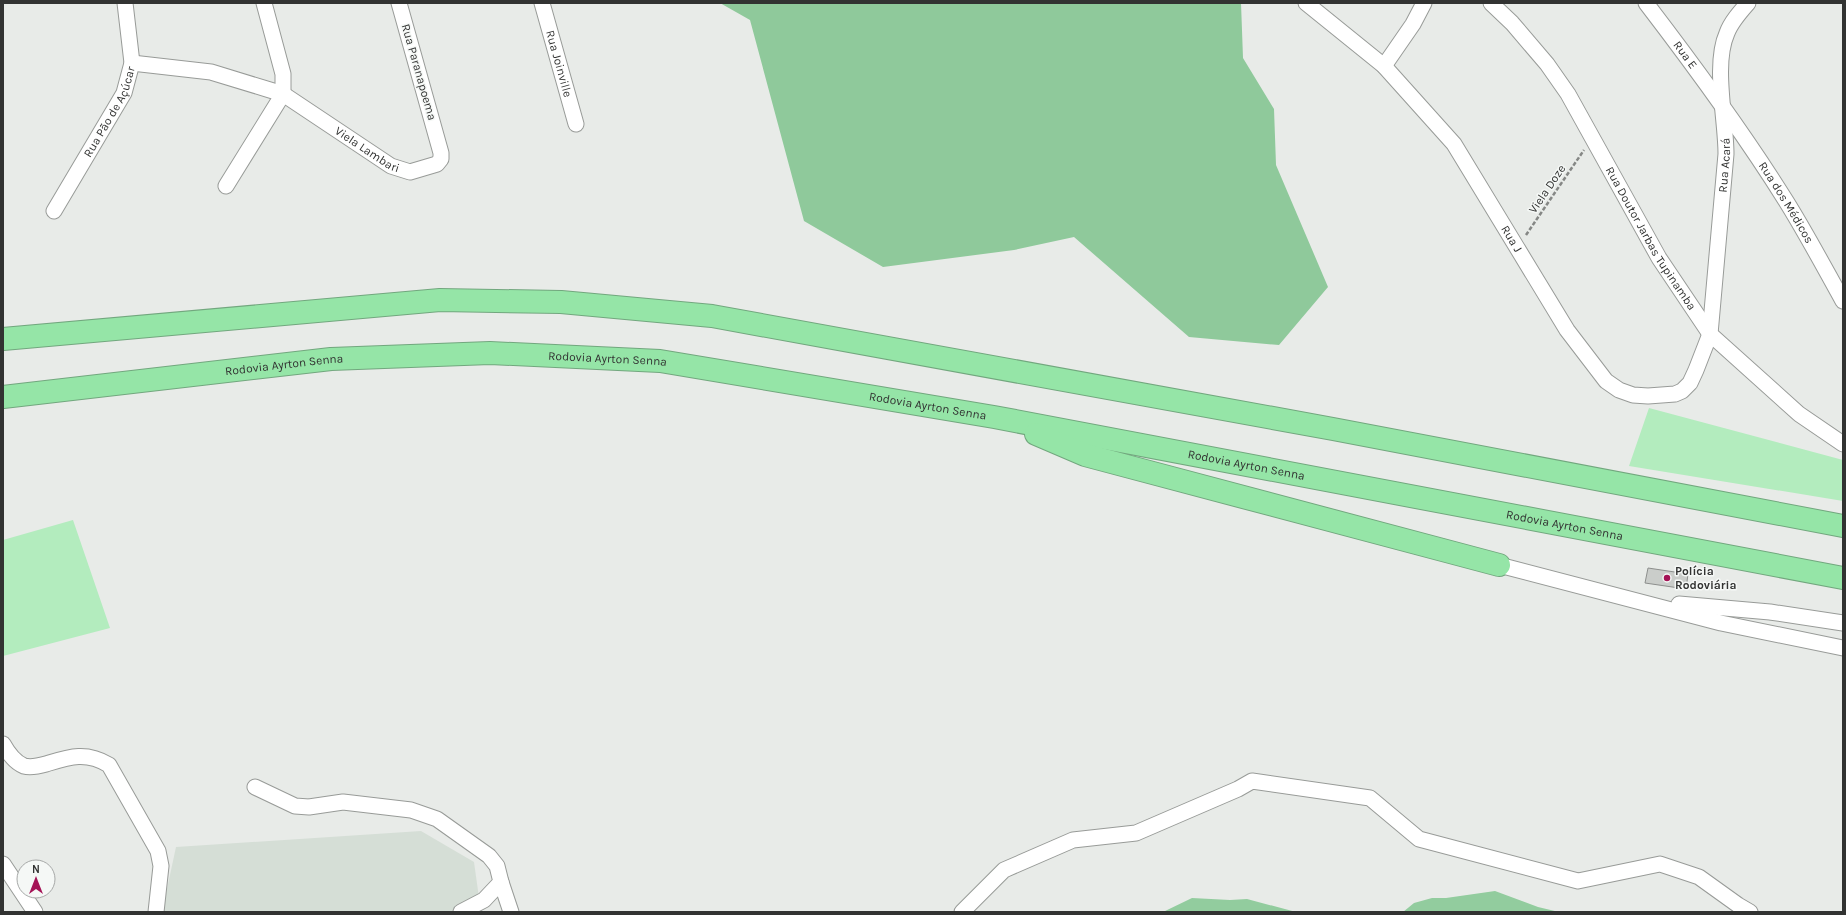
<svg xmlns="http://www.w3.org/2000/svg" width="1846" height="915" font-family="Karla,sans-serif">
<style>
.built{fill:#d5ded6}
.green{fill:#b3ecbe}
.forest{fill:#8fc99b}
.water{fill:#92cc9e}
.building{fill:#cacdca;stroke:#8d8f8d}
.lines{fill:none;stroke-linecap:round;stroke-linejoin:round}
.minor-casing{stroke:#989b98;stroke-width:17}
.highway-casing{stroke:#72a77e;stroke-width:24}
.path{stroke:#858785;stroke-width:2.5;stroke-dasharray:4 2;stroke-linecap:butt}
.minor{stroke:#fff;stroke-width:15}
.highway{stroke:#95e5a7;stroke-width:22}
.poi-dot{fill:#a41356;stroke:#f5f8f6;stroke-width:1.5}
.labels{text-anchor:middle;stroke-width:3;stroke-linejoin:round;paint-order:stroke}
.street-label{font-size:12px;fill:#323332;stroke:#f5f8f6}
.poi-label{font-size:12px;font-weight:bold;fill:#323332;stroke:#f5f8f6;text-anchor:start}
</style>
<rect width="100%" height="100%" fill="#e8ebe8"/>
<path class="built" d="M421 831 474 862 481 912H162L176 847Z"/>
<path class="green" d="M1649 408 1843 460V501L1629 466Z
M73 520 110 628 3 656V540Z"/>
<path class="forest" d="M720 3H1241L1243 58 1274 109 1276 165 1328 287 1279 345 1189 337 1074 237 1014 250 883 267 804 221 750 20Z"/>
<path class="water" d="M1495 891 1538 907 1559 912H1403L1414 903 1432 898H1446Z
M1192 898 1230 900 1247 899 1296 912H1163Z"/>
<path class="building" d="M1648 568 1688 574 1686 589 1645 583Z"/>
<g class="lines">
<defs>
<g id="minor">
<path id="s1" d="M542 3 576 124"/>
<path id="s2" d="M1306 3 1384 66 1454 144 1567 330 1606 381 1619 390 1633 395 1648 396 1675 394 1682 391 1690 383 1696 370 1710 334 1726 154C1726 119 1713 64 1727 33 1731 22 1740 12 1748 3"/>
<path id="s3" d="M1491 3 1512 23 1547 64 1568 94 1659 258 1710 334 1799 414 1843 444"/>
<path id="s4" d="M1646 3C1695 67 1743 132 1786 201 1806 233 1824 267 1843 301"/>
<path id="s5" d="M132 63 211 72 283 94 391 166 410 172 437 164 441 159V153L399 3"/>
<path d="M1384 66 1413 24 1424 3"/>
<path d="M226 186 283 94V74L264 3"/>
<path id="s6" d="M54 211 124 93 132 63 125 3"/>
<path d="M1499 565 1721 623 1843 648"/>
<path d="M1679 604 1770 612 1843 623"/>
<path d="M3 744C8 753 14 762 24 766 31 768 39 766 46 764 69 757 86 751 109 765L158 851 161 866 156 912"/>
<path d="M255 787 295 806 309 807 343 802 411 810 437 819 489 856 497 866 501 882 484 900 461 912"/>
<path d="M3 864 35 912"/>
<path d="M501 882 511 912"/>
<path d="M962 912 1004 870 1073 840 1136 833 1238 789 1252 781 1370 798 1419 839 1578 881 1660 864 1699 877 1738 905 1750 912"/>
</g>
<g id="highway">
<path d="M3 339 440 300 561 302 712 316 1333 429 1843 526"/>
<path id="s7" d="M3 397 331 359 490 353 660 361 994 417 1843 578"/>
<path d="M1036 434 1085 455 1499 565"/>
</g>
</defs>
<use href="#minor" class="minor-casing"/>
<use href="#highway" class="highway-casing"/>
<path class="path" d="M1526 235 1584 150"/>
<use href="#minor" class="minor"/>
<use href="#highway" class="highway"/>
</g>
<circle class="poi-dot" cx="1667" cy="578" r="4"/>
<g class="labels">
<g class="street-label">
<text dy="4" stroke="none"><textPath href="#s4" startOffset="65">Rua E</textPath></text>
<text dy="4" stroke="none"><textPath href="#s1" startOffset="63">Rua Joinville</textPath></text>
<text transform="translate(419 72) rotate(74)" y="4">Rua Paranapoema</text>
<text dy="4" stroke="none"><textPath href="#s6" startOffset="114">Rua Pão de Açúcar</textPath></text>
<text dy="4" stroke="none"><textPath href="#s5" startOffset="256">Viela Lambari</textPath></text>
<text dy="4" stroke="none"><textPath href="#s2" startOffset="801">Rua Acará</textPath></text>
<text transform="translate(1547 189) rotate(-56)" y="4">Viela Doze</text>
<text dy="4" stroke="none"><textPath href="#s4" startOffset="244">Rua dos Médicos</textPath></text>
<text dy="4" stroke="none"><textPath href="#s3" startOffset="286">Rua Doutor Jarbas Tupinamba</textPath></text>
<text dy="4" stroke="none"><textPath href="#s2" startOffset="316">Rua J</textPath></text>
<text dy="4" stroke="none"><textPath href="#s7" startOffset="607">Rodovia Ayrton Senna</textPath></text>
<text dy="4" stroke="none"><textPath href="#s7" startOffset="283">Rodovia Ayrton Senna</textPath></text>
<text dy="4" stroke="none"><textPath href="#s7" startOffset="931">Rodovia Ayrton Senna</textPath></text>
<text dy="4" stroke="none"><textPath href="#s7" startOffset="1255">Rodovia Ayrton Senna</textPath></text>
<text dy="4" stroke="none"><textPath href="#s7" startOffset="1579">Rodovia Ayrton Senna</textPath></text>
</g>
<g class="poi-label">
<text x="1675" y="575">Polícia<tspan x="1675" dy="14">Rodoviária</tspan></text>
</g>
</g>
<rect width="1846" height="915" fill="none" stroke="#323332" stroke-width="8"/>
<g transform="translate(36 879)"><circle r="19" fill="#f5f8f6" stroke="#a7a9a8"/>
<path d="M0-3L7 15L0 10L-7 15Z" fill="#a41356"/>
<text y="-6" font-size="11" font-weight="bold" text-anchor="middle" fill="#323332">N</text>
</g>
</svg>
